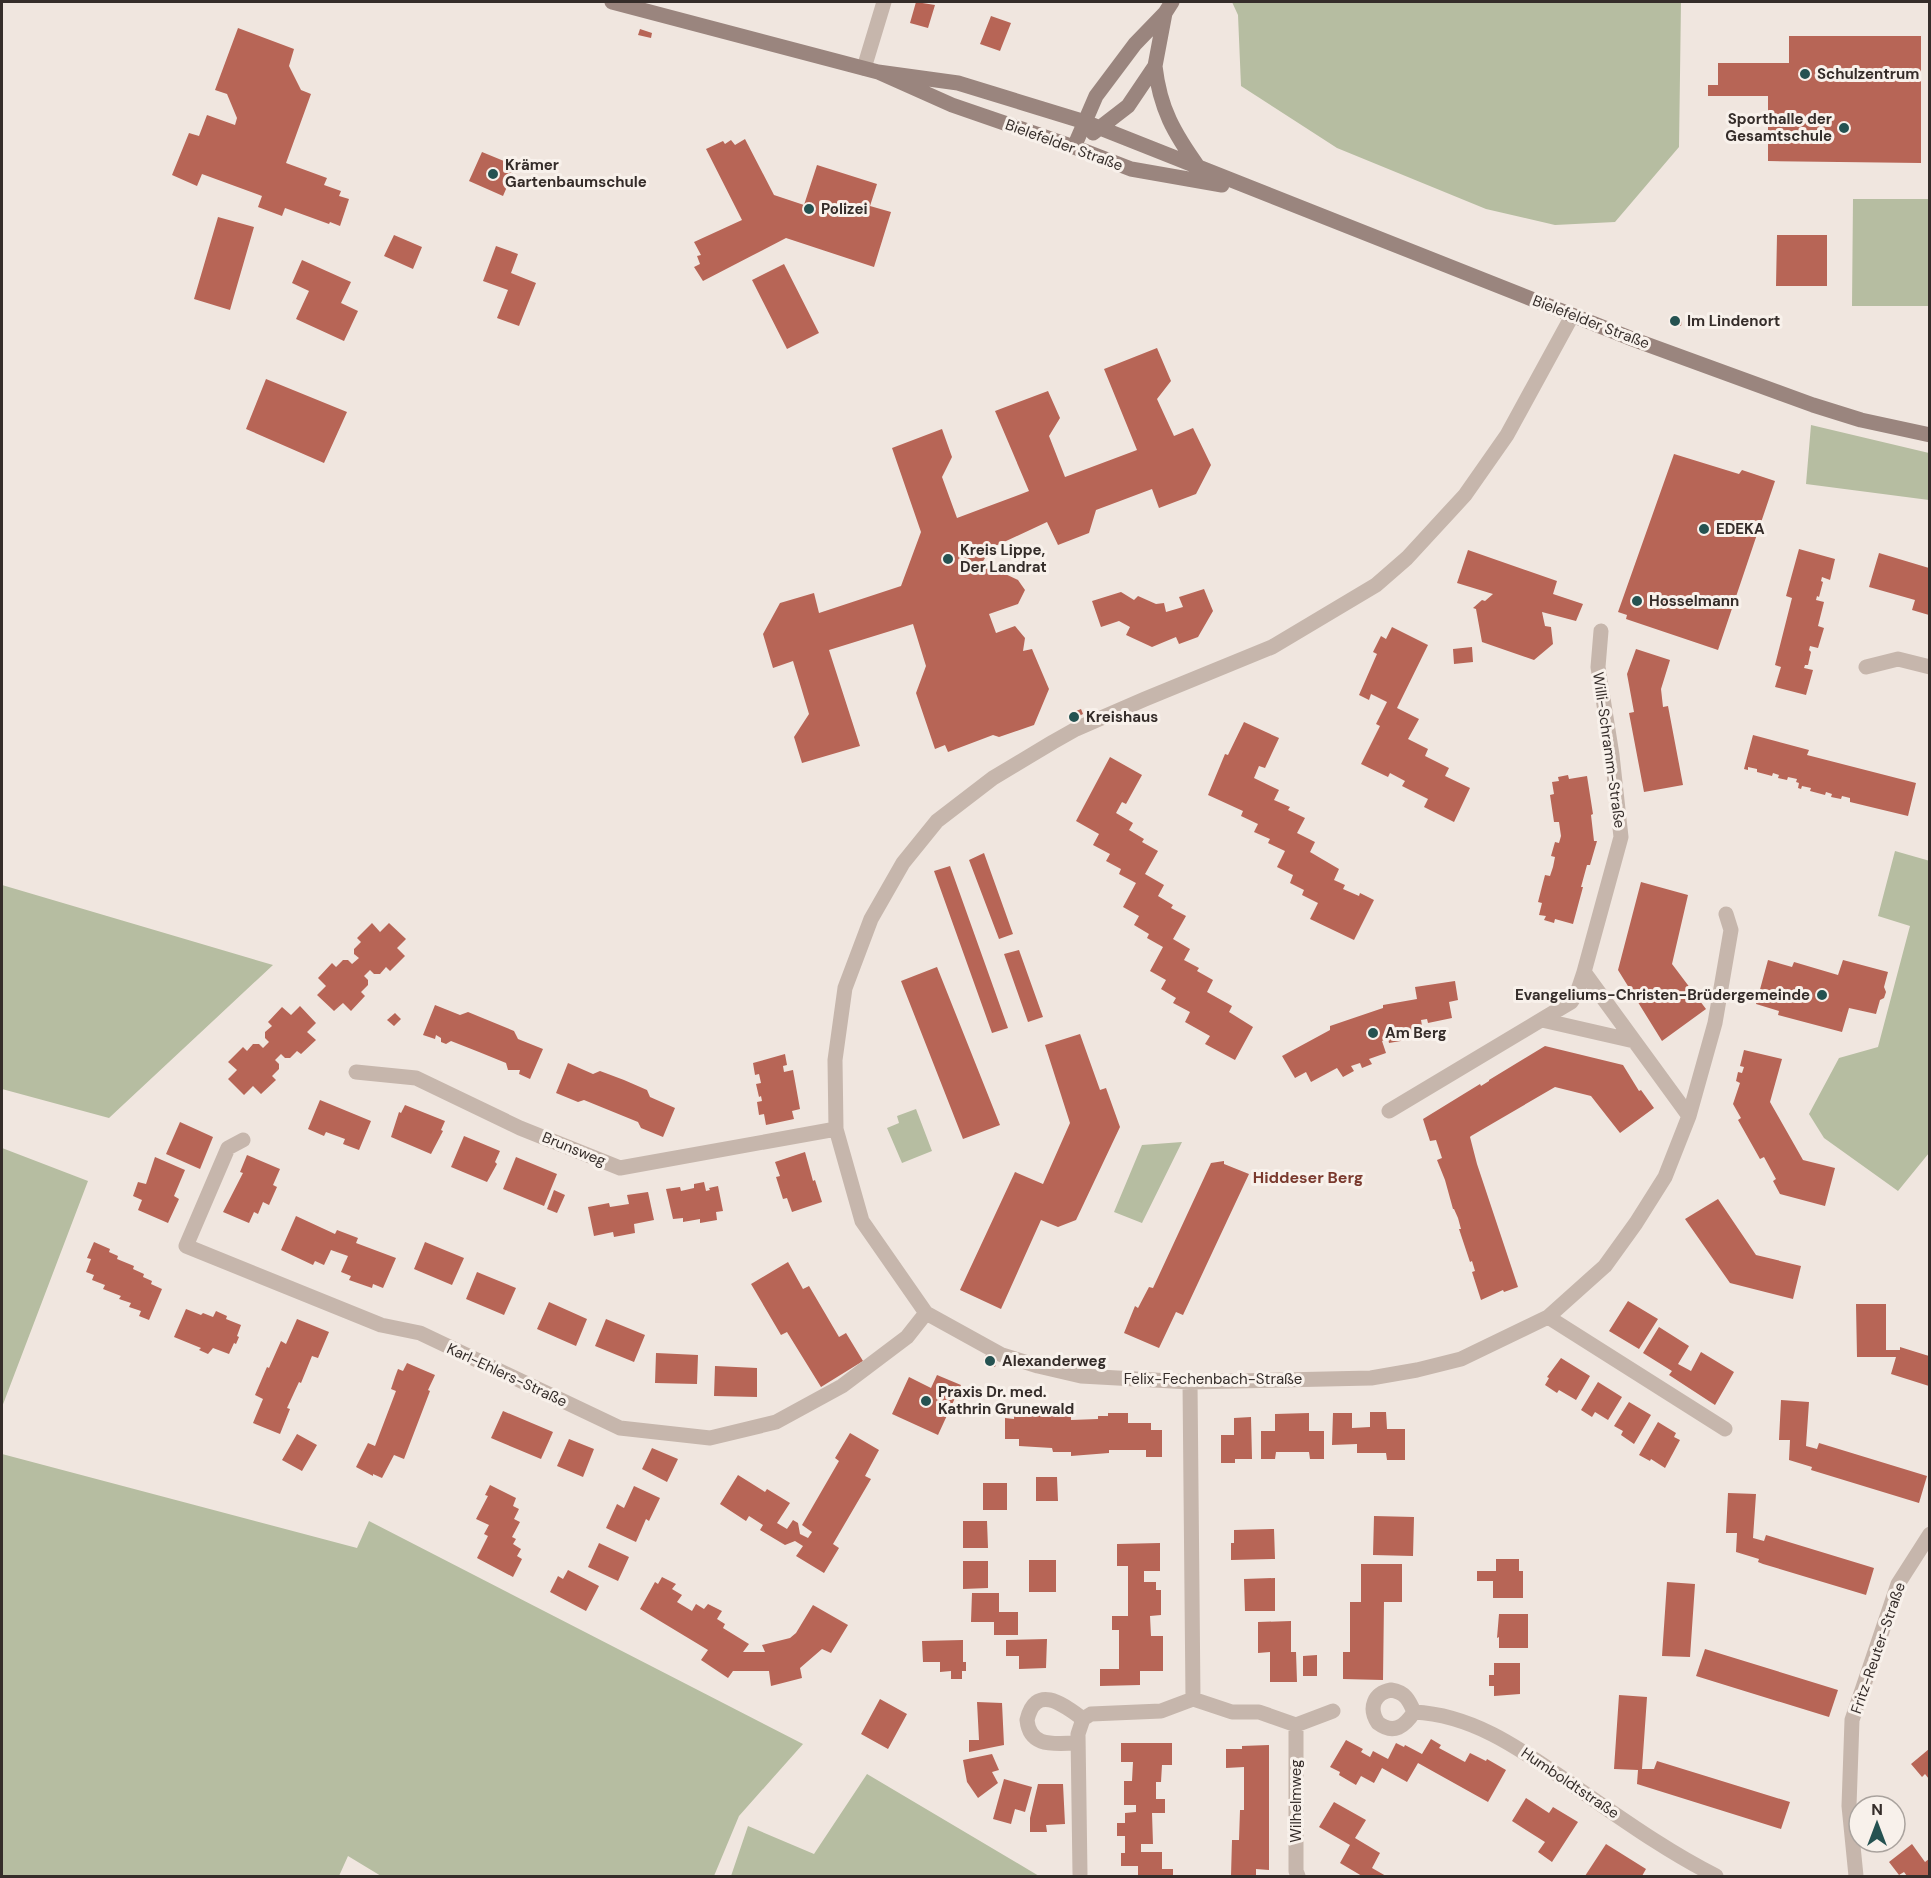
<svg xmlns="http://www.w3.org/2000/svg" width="1931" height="1878" font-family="'DM Sans',sans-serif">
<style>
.green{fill:#b6bda1}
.building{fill:#b76556}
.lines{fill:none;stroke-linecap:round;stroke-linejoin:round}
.street{stroke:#c6b6ac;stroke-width:15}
.secondary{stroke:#9a857e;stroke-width:15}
.poi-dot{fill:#255251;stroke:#f8f1eb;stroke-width:2}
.labels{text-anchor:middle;stroke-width:6;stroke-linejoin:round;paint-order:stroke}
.poi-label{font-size:15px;font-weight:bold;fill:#352d2a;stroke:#f8f1eb;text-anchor:start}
.street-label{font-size:15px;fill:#352d2a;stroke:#f8f1eb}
.neighbourhood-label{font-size:16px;font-weight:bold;fill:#7a392d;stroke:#f8f1eb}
</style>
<rect width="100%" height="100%" fill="#f0e6df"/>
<path class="green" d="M1232 2H1681L1679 147 1615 222 1555 225 1486 209 1337 148 1241 86 1238 15Z
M1853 199H1929V306H1852Z
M1811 425 1929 453V500L1806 484Z
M1895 851 1930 861 1929 1153 1898 1191 1824 1138 1809 1114 1839 1058 1878 1047 1910 926 1878 916Z
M2 885 273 965 109 1118 2 1089Z
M916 1109 932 1151 902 1163 887 1128 899 1123 897 1116Z
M1182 1142 1142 1223 1114 1212 1142 1145Z
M2 1148 88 1181 2 1407Z
M2 1454 357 1548 369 1521 803 1744 739 1816 714 1876H381L348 1856 339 1876H2Z
M867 1774 1039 1876H731L748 1826 814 1854Z"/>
<path class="building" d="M916 2 935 5 928 28 910 23Z
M991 16 1011 23 1000 51 980 44Z
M238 28 294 49 289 66 301 90 311 94 286 163 327 178 324 185 341 191 339 196 349 199 340 226 330 222 329 224 285 208 282 216 258 207 262 196 202 174 197 186 172 175 189 133 199 136 207 115 235 125 237 118 227 94 215 90Z
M640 29 652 33 651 38 638 35Z
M1789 36H1921V163L1768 161V96H1708V85H1718V63H1789Z
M745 139 774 195 804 205 817 165 877 184 870 206 891 212 874 267 786 238 703 281 694 267 700 264 697 256 701 255 694 242 742 220 706 149 723 141 725 144 731 140 735 145Z
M482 152 516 166 503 196 469 181Z
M218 217 254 227 230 310 194 299Z
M394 235 422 247 413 269 384 256Z
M1777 235H1827V286H1776Z
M496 246 518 254 511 273 536 283 519 326 497 318 508 290 483 281Z
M302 260 351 282 341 303 358 311 344 341 296 319 309 291 292 283Z
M784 264 819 333 787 349 752 280Z
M1670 317 1682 321 1681 326 1668 322Z
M1157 348 1171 381 1157 399 1174 436 1193 428 1211 465 1196 494 1159 508 1152 489 1096 510 1089 533 1058 545 1047 522 991 548 982 563 1018 580 1025 590 1018 604 989 614 996 633 1015 626 1025 638 1023 651 1032 649 1049 689 1034 725 999 737 993 735 948 752 945 745 935 749 916 693 926 666 913 624 829 650 860 746 802 763 794 737 809 714 793 661 773 668 763 634 780 603 814 593 819 613 901 586 921 532 892 448 942 429 952 457 942 477 957 518 1029 491 995 411 1048 391 1060 418 1049 436 1065 477 1137 450 1104 369Z
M266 379 347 412 324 463 246 429Z
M1674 454 1739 474 1742 470 1775 481 1718 650 1626 619 1627 615 1618 612Z
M1799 549 1835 559 1830 580 1822 577 1821 581 1823 582 1819 597 1817 596 1816 600 1824 602 1818 626 1824 628 1818 648 1810 646 1809 650 1811 652 1808 665H1805L1804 668 1813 670 1806 695 1775 687 1781 667 1775 665 1792 598 1786 596Z
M1468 550 1557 581 1553 594 1583 604 1576 621 1542 612 1545 626 1551 627 1553 644 1534 660 1482 642 1476 609 1473 608 1482 600 1485 601 1493 594 1457 583Z
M1879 553 1929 568V615L1912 610 1915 600 1869 587Z
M1204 589 1213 611 1198 637 1179 644 1176 637 1152 647 1126 635 1130 627 1119 621 1101 627 1092 601 1121 592 1134 600 1138 596 1156 604 1164 603 1166 612 1183 607 1179 597Z
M1392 627 1428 645 1397 708 1419 719 1408 739 1428 749 1425 756 1449 768 1445 776 1470 788 1454 822 1424 807 1428 799 1402 786 1405 781 1390 773 1388 777 1361 764 1380 726 1376 724 1387 702 1371 694 1369 700 1359 695 1377 654 1373 652 1381 636 1386 639Z
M1472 647 1473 662 1454 664 1453 649Z
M1636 649 1670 660 1661 689 1663 707 1668 706 1683 785 1644 792 1629 713 1634 712 1627 674Z
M1081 709 1083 714 1071 720 1069 714Z
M1244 722 1279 738 1265 768 1259 766 1254 778 1279 790 1274 800 1290 807 1288 810 1305 818 1297 833 1315 842 1310 852 1339 869 1334 880 1345 885 1343 889 1359 896 1360 893 1374 900 1354 940 1310 919 1318 903 1302 895 1304 890 1290 883 1293 875 1277 867 1285 851 1268 843 1270 839 1254 832 1258 824 1241 816 1243 811 1208 795 1225 754 1228 755Z
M1753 735 1809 750 1807 755 1916 783 1908 816 1850 802V798L1842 796 1841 799 1831 797 1832 794 1826 792 1825 795 1810 791 1811 788 1802 786 1801 789 1798 788 1799 783 1796 782 1797 779 1788 777 1787 780 1778 778 1779 775 1773 773 1772 776 1757 772V769L1748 767V770L1744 769Z
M1110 757 1142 775 1126 804 1122 802 1116 813 1133 823 1129 830 1144 839 1142 842 1158 851 1145 874 1164 885 1158 896 1173 905 1171 908 1186 916 1173 939 1190 949 1184 960 1199 968 1197 971 1213 980 1207 992 1232 1006 1229 1012 1253 1027 1235 1060 1205 1044 1210 1036 1185 1022 1190 1012 1173 1003 1176 998 1161 989 1166 980 1150 971 1163 947 1147 938 1149 934 1134 925 1139 916 1123 907 1136 883 1119 874 1121 869 1106 861 1110 854 1093 845 1099 834 1076 821Z
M1568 775 1569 779 1587 776 1593 814 1591 815 1594 841H1597L1590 865H1587L1581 887H1583L1573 924 1555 919 1554 923 1544 920 1546 916 1539 915 1542 903 1538 902 1545 875 1550 876 1553 867 1555 857 1551 856 1555 842 1559 843 1561 836 1559 822H1554L1550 795 1554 794 1552 782 1559 781 1558 777Z
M984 853 1013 934 999 939 969 860Z
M950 866 1008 1028 992 1033 934 871Z
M1641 882 1688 895 1672 964 1706 1009 1662 1041 1618 970Z
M372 923 380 932 389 923 406 939 397 948 405 956 390 971 386 967 380 974H374L370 970 364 976 368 980V985L361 992 365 996 351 1011 343 1003 334 1011 317 995 326 986 318 978 332 963 336 967 343 960H348L352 964 359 958 354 954V949L361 942 357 938Z
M1019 950 1043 1017 1028 1022 1004 954Z
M1768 960 1792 967 1794 962 1838 975 1843 960 1888 972 1884 987 1886 992 1884 998 1880 1000 1876 1014 1849 1008 1842 1032 1778 1015 1779 1011 1756 1004Z
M937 967 1000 1125 963 1139 901 981Z
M1455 981 1458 1000 1449 1002 1452 1018 1428 1023 1427 1019 1421 1020 1424 1037 1389 1043 1388 1038 1382 1041 1386 1053 1369 1059 1372 1064 1362 1068 1360 1063 1351 1066 1354 1071 1343 1077 1337 1068 1311 1082 1306 1072 1295 1078 1282 1056 1330 1030V1026L1383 1008V1005L1417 999 1415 987Z
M435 1005 460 1015 468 1012 514 1031 518 1039 543 1049 530 1079 519 1074 520 1070H508L506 1063 479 1052 451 1041 446 1044 441 1042V1038L436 1035 435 1039 423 1035Z
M300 1006 316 1023 307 1032 316 1040 301 1054 297 1051 290 1058H285L281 1054 275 1060 279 1064V1069L272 1076 276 1080 261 1094 253 1086 244 1095 228 1079 237 1070 228 1062 243 1047 247 1051 253 1044H259L263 1048 269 1042 265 1038V1032L272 1026 268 1022 282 1007 291 1015Z
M395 1013 401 1019 394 1026 387 1020Z
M1080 1034 1100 1090 1106 1088 1120 1127 1076 1220 1058 1227 1041 1220 1001 1309 960 1290 1015 1172 1043 1184 1070 1123 1045 1045Z
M1545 1046 1623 1065 1639 1091 1641 1090 1654 1108 1620 1133 1591 1096 1555 1087 1471 1136 1470 1137 1477 1164 1518 1287 1504 1292 1503 1290 1481 1300 1472 1272 1475 1271 1472 1261 1470 1262 1459 1229H1461L1458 1218 1454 1209H1453L1445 1180 1437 1160 1442 1158 1436 1140 1430 1141 1423 1119 1480 1084 1481 1086 1489 1081V1080Z
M1744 1050 1782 1059 1770 1102 1803 1160 1835 1168 1825 1206 1780 1194 1773 1181 1776 1179 1764 1157 1760 1159 1738 1120 1741 1118 1733 1104 1740 1083 1736 1081 1738 1072 1742 1073 1744 1067 1740 1066Z
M785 1054 787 1065 783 1066 784 1072 793 1070 800 1109 792 1111 794 1119 766 1125 764 1114 759 1115 757 1102 762 1101 761 1096 759 1097 756 1084 761 1083 759 1074 755 1075 753 1063Z
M568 1063 593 1074 600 1071 624 1080 647 1090 650 1097 675 1108 663 1137 641 1128 638 1122 584 1100 578 1102 556 1093Z
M320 1100 371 1121 359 1150 343 1144 345 1139 326 1132 324 1136 308 1129Z
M405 1105 445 1121 441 1130 443 1131 431 1154 391 1137 399 1112 401 1113Z
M180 1122 213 1137 200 1169 166 1154Z
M464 1136 500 1151 495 1162 497 1164 487 1182 451 1167Z
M805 1152 813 1181 815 1180 822 1202 792 1212 787 1198 783 1199 776 1177 780 1176 775 1162Z
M247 1155 280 1169 273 1185 277 1187 269 1205 263 1202 258 1214 254 1212 249 1223 223 1212 243 1173 240 1172Z
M155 1157 185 1170 174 1196 179 1199 168 1223 138 1210 142 1200 133 1196 138 1182 146 1184Z
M516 1157 557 1174 544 1206 503 1189Z
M1224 1161V1164L1249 1174 1183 1315 1176 1312 1159 1348 1124 1333 1135 1306 1138 1308 1149 1287 1153 1288 1211 1163Z
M704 1182 706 1191 710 1190 709 1188 718 1186 723 1211 716 1212 717 1220 700 1223V1219L683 1222V1218L673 1219 666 1189 680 1187 681 1191 694 1188V1184Z
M554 1190 565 1195 557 1213 547 1209Z
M648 1192 654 1220 634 1224 635 1233 614 1237 613 1232 594 1236 588 1207 609 1203 610 1207 629 1204 627 1195Z
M1718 1199 1756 1255 1801 1266 1793 1299 1730 1283 1685 1219Z
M296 1216 335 1234 337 1230 358 1238 356 1243 396 1258 383 1288 373 1284 372 1288 349 1280 351 1276 341 1272 348 1256 331 1250 324 1265 315 1261 313 1265 281 1250Z
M94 1242 110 1249 109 1252 118 1256 117 1259 134 1266 133 1269 144 1274 143 1277 152 1281 151 1284 162 1289 149 1320 139 1316 141 1311 129 1307 131 1303 119 1299 121 1296 103 1289 105 1285 92 1280 94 1275 86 1272 91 1259 87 1258Z
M425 1242 464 1258 452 1285 414 1269Z
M788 1262 803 1289 809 1286 839 1337 846 1333 863 1361 821 1387 787 1332 781 1335 751 1284Z
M477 1272 516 1288 504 1315 466 1299Z
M1628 1301 1658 1319 1639 1349 1609 1331Z
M549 1302 587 1319 576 1346 537 1329Z
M1856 1304H1886V1350H1900V1347L1929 1356V1386L1891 1374 1896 1357H1857Z
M186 1309 201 1315 203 1313 213 1317 216 1311 227 1316 226 1319 241 1325 237 1336 239 1337 236 1344 234 1343 229 1354 213 1348 208 1354 199 1350 201 1348 174 1337Z
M297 1319 329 1332 318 1358 312 1356 301 1383 299 1382 287 1408 290 1409 280 1434 253 1423 263 1399 255 1395 267 1367 269 1368 281 1341 286 1344Z
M606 1319 645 1335 634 1362 595 1346Z
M1659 1327 1689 1346 1678 1364 1691 1371 1701 1352 1734 1372 1715 1405 1669 1375 1672 1371 1643 1353Z
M656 1353 698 1355 697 1384 655 1383Z
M986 1355 997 1361 995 1367 983 1361Z
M1561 1358 1590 1376 1576 1400 1559 1390 1557 1393 1545 1385 1549 1378 1547 1377Z
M407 1363 435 1375 428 1390 430 1391 404 1459 394 1455 382 1478 373 1474V1476L356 1467 368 1443 375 1446 396 1391 391 1389 395 1377 398 1369 403 1371Z
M715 1366 757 1368V1397L714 1396Z
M937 1375 961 1385 938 1435 892 1414 909 1377 931 1388Z
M1598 1382 1622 1397 1608 1420 1595 1412 1592 1417 1581 1410Z
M1781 1400 1809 1402 1806 1446 1817 1449 1819 1443 1927 1476 1919 1503 1811 1470 1812 1467 1789 1460 1790 1440H1779Z
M1629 1402 1651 1415 1634 1444 1621 1435 1623 1431 1614 1426Z
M503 1411 553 1432 541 1459 491 1438Z
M1022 1411H1053V1415H1071V1420L1098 1419V1416H1108V1413H1128V1423H1151V1430H1162V1457H1146V1450H1109V1453L1071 1456V1452H1053L1052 1448 1019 1446V1439H1005V1418L1014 1419V1412H1022Z
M1370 1412H1386L1387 1429H1405V1460H1387L1386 1453H1357V1444L1332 1445 1333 1413H1352V1428L1370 1427Z
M1309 1413V1431H1324V1459H1310L1309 1452H1276L1275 1459H1261V1431H1275V1414Z
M1251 1417 1252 1459H1235V1463H1221V1435H1234V1418Z
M1658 1422 1676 1433 1674 1437 1680 1440 1665 1468 1651 1459 1650 1461 1639 1455Z
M850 1433 879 1450 865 1476 871 1479 833 1544 839 1548 824 1573 796 1556 803 1546 795 1541 785 1545 760 1530 763 1525 749 1516 746 1521 720 1504 738 1475 765 1492 767 1489 790 1503 777 1523 787 1529 793 1520 798 1523 800 1534 808 1538 812 1532 802 1525 839 1461 835 1458Z
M297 1434 317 1445 302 1471 282 1460Z
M569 1439 594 1449 583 1477 557 1466Z
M652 1448 678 1459 667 1482 642 1469Z
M1036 1477H1057L1058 1501H1036Z
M983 1483H1007V1510H983Z
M490 1485 516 1498 513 1506 519 1509 514 1519 520 1522 512 1537 516 1539 513 1544 521 1549 517 1556 522 1559 513 1577 477 1558 488 1536 484 1534 489 1525 476 1519 488 1496 485 1495Z
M634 1486 660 1498 649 1521 646 1519 636 1542 606 1528 617 1504 624 1508Z
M1728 1493 1756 1494 1753 1538 1764 1541 1766 1535 1874 1568 1866 1595 1763 1564 1758 1562 1759 1559 1736 1552 1737 1533H1726Z
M1374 1516 1414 1517 1413 1556 1373 1555Z
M963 1521H987L988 1548H963Z
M1274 1529 1275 1559 1231 1560V1543H1234V1530Z
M599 1543 629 1557 618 1581 588 1567Z
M1160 1543V1571H1144V1582H1156V1590H1161V1615L1150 1616 1151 1636H1163V1671H1140V1685L1100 1686V1669H1119V1630H1112V1616H1128V1566H1117V1544Z
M1496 1559H1519V1571H1523V1598H1493V1581H1477V1571H1496Z
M1029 1560H1056V1592H1029Z
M963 1561H988V1588L963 1589Z
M1361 1564H1402V1602H1384L1383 1680 1343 1679V1652H1350V1602H1361Z
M568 1570 599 1586 586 1611 550 1592 558 1576 563 1579Z
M662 1577 676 1584 672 1589 682 1595 677 1602 692 1611 696 1604 704 1609 708 1604 722 1611 717 1619 725 1624 723 1628 749 1644 743 1652H765L762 1645 790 1638 796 1633 813 1605 848 1625 831 1653 822 1649 800 1668 802 1678 771 1686 769 1671H733L728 1678 701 1660 708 1650 640 1609 655 1582 658 1584Z
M1275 1578V1611H1245L1244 1579Z
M1667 1582 1695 1584 1690 1657 1662 1656Z
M972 1593H999V1612H1018V1635H994V1622H971Z
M1499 1614H1528V1648H1499V1637L1497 1638Z
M1291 1621V1652H1296L1297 1682H1270V1652L1258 1653V1622Z
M1047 1639 1046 1668 1019 1669V1656H1006V1640Z
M963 1640V1662H966V1671H962V1679H951V1671L940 1672V1662H923L922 1641Z
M1705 1649 1838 1690 1829 1717 1696 1676Z
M1317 1655V1676H1303V1656Z
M1494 1663H1520V1694L1494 1696V1686H1489V1675H1494Z
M1619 1695 1647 1697 1642 1769H1654L1657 1761 1790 1802 1781 1829 1637 1784 1638 1770 1614 1769Z
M880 1699 907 1714 888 1749 861 1734Z
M977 1702 1002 1703 1004 1745 969 1752V1740H979Z
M1431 1739 1441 1745 1439 1748 1465 1762 1470 1753 1486 1761 1487 1759 1506 1770 1488 1802 1418 1763 1407 1782 1382 1768 1374 1783 1361 1776 1356 1785 1339 1775 1340 1772 1330 1767 1346 1740 1363 1749 1361 1752 1370 1757 1373 1751 1388 1759 1396 1743 1404 1747 1405 1745 1422 1754Z
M1121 1743H1172V1765H1162L1161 1782H1156V1799H1165V1813H1152L1153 1844H1141V1852H1162V1869H1173V1876H1138V1866H1121V1853H1125V1836H1117V1823H1125V1813L1136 1812V1805H1124V1781H1132L1133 1762H1121Z
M1269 1745V1870L1256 1869V1876H1231L1232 1840H1239L1240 1810H1244V1767L1226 1768V1749H1242V1746Z
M1929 1749V1779L1925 1774 1922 1777 1911 1764Z
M992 1754 999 1770 992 1772 998 1783 978 1798 967 1782 963 1760Z
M1004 1779 1032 1787 1025 1812 1015 1809 1011 1824 993 1819Z
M1038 1784H1063L1065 1824 1046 1825 1047 1832H1030V1818Z
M1526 1798 1549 1813 1553 1807 1578 1822 1552 1862 1538 1852 1545 1842 1512 1821Z
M1334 1802 1366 1820 1355 1838 1380 1853 1372 1868 1386 1876H1362L1340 1863 1350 1845 1319 1827Z
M1606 1844 1646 1869 1642 1876H1585Z
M1912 1844 1925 1862 1929 1859V1876H1907L1904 1872 1899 1875 1889 1862Z"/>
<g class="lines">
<path class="street" d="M864 68 884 2
M1572 316 1507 435 1465 495 1407 558 1376 585 1272 647 1145 699 1076 729 1053 742 993 778 937 821 903 863 871 919 845 988 835 1060 836 1129 862 1221 926 1313 1002 1355 1038 1366 1081 1376 1190 1382 1371 1378 1417 1370 1461 1359 1548 1317 1605 1266 1636 1223 1665 1177 1689 1116 1715 1023 1731 930 1726 914
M1601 631 1598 667 1612 755 1621 837 1584 972 1689 1116
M1866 667 1898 659 1930 667
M1542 1020 1634 1041
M356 1072 416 1078 520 1128 620 1168 836 1129
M1389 1111 1571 1002 1577 993 1584 972
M243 1140 228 1148 186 1246 381 1325 420 1333 620 1428 710 1438 776 1422 842 1386 907 1337 926 1313
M1548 1317 1725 1429
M1190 1382 1193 1699
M1391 1690C1405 1692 1409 1700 1414 1712 1405 1726 1394 1735 1378 1723 1368 1708 1374 1693 1391 1690Z
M1414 1712C1477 1715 1527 1754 1577 1788 1622 1819 1668 1852 1716 1876
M1296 1725V1871L1298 1876
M1078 1743C1056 1743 1030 1749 1027 1720 1036 1682 1065 1706 1083 1719
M1080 1874 1078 1734 1083 1719 1091 1714 1161 1711 1193 1699 1232 1712H1259L1296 1725 1333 1711
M1856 1876 1849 1806 1852 1720 1898 1584 1930 1534"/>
<path class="secondary" d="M612 2 878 72 952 105 1074 147 1131 169 1222 185
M1155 66C1160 109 1174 133 1199 168
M878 72 958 83 1085 122 1635 340 1813 405 1861 420 1930 435
M1093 133 1128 106 1155 66 1165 13
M1074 147 1096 96 1135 44 1165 13 1172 2"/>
</g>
<g class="poi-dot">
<circle cx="1805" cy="74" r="6"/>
<circle cx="1844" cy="128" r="6"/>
<circle cx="493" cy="174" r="6"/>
<circle cx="809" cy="209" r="6"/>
<circle cx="1675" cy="321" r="6"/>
<circle cx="1704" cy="529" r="6"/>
<circle cx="948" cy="559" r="6"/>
<circle cx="1637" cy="601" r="6"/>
<circle cx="1074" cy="717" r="6"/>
<circle cx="1822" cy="995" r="6"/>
<circle cx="1373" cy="1033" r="6"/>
<circle cx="990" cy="1361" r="6"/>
<circle cx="926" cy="1401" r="6"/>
</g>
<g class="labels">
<g class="poi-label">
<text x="1817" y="79">Schulzentrum</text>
<text x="1832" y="124" text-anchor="end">Sporthalle der<tspan x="1832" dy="17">Gesamtschule</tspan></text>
<text x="505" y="170">Krämer<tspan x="505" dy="17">Gartenbaumschule</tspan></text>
<text x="821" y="214">Polizei</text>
<text x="1687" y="326">Im Lindenort</text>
<text x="1716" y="534">EDEKA</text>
<text x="960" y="555">Kreis Lippe,<tspan x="960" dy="17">Der Landrat</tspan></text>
<text x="1649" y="606">Hosselmann</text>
<text x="1086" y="722">Kreishaus</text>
<text x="1810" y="1000" text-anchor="end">Evangeliums-Christen-Brüdergemeinde</text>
<text x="1385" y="1038">Am Berg</text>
<text x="1002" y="1366">Alexanderweg</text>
<text x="938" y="1397">Praxis Dr. med.<tspan x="938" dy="17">Kathrin Grunewald</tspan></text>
</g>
<g class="street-label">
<text transform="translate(1064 145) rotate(20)" y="5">Bielefelder Straße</text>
<text transform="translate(1591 322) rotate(21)" y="5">Bielefelder Straße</text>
<text transform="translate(1609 750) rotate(82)" y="5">Willi-Schramm-Straße</text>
<text transform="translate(574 1149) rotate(22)" y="5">Brunsweg</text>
<text transform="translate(507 1375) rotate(25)" y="5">Karl-Ehlers-Straße</text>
<text x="1213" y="1384">Felix-Fechenbach-Straße</text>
<text transform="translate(1878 1648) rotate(-71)" y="5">Fritz-Reuter-Straße</text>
<text transform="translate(1570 1783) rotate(34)" y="5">Humboldtstraße</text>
<text transform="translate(1296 1801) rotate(-90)" y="5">Wilhelmweg</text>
</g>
<g class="neighbourhood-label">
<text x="1308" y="1183">Hiddeser Berg</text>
</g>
</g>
<rect width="1931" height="1878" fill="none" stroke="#352d2a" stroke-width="6"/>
<g transform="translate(1877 1824)"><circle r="28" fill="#f8f1eb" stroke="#aaa39e" stroke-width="1.5"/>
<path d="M0-4.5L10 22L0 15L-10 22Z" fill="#255251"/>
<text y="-9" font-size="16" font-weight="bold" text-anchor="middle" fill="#352d2a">N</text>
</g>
</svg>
